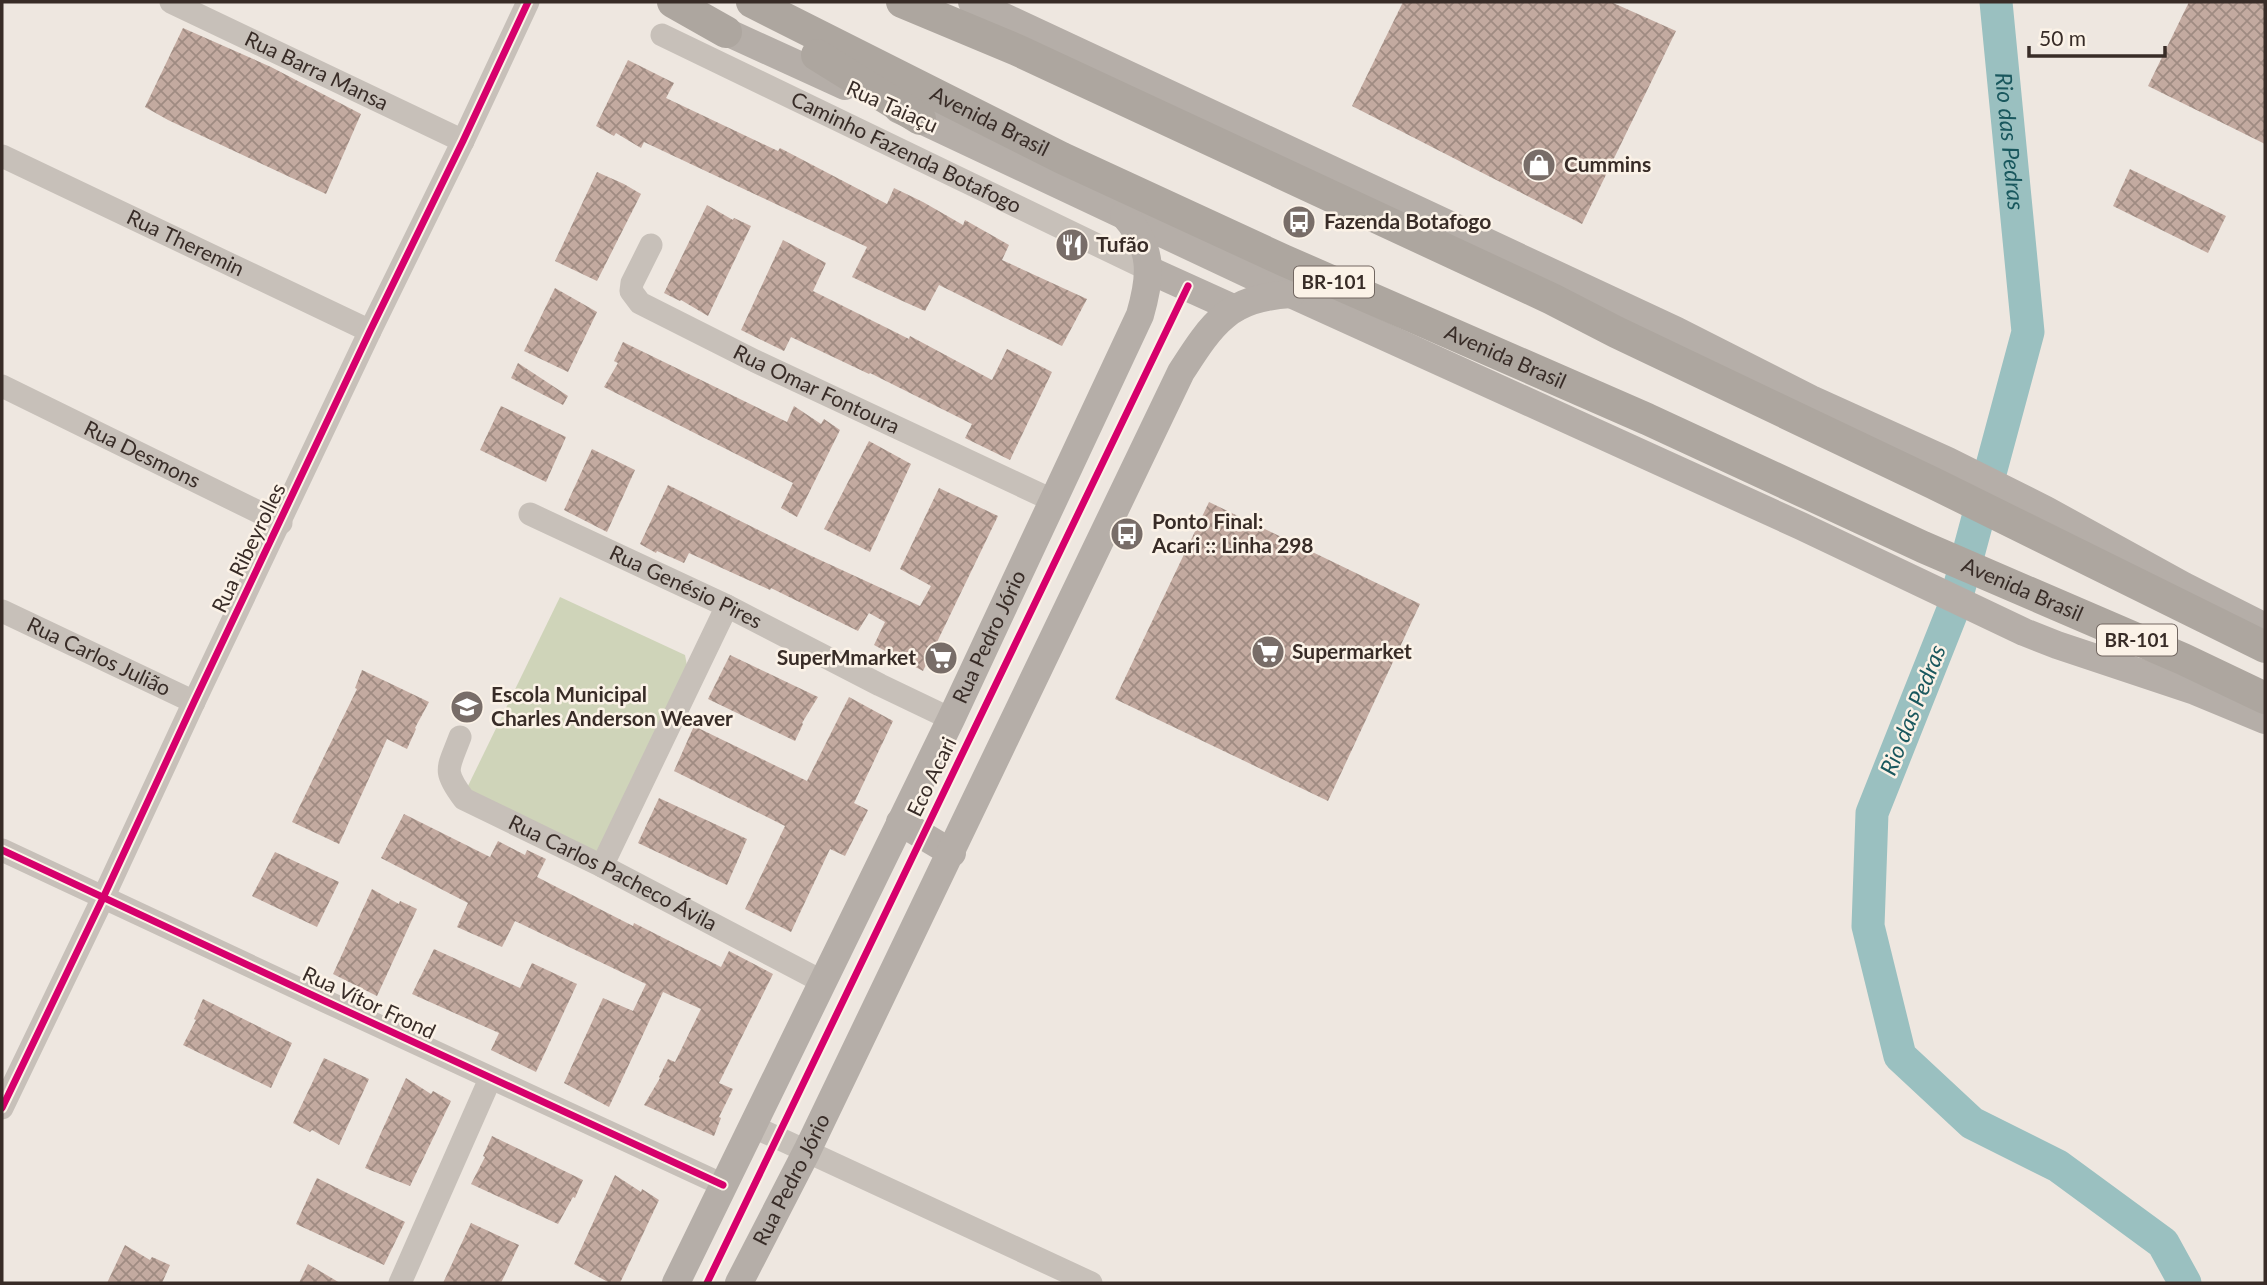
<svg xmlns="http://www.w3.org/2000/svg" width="2267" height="1285" font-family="Lato,sans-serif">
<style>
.green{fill:#cfd4b9}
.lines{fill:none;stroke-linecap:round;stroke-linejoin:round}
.river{stroke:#9ac0c0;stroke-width:33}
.building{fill:url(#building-cross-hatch)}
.minor{stroke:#c7c0b9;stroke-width:23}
.major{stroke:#b5aea8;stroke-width:28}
.highway{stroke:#ada69f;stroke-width:32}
.cycleway-casing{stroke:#fbf2e7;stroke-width:11}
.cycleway{stroke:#d6006c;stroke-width:7}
.labels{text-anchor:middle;stroke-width:5;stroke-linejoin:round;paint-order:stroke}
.shield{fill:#fbf2e7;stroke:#726761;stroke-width:2}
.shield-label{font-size:19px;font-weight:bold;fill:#382c27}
.street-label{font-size:21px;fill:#382c27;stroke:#fbf2e7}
.poi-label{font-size:21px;font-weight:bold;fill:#382c27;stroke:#fbf2e7;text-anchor:start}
.water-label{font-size:23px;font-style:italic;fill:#19575d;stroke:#fbf2e7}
</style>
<defs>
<pattern id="building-cross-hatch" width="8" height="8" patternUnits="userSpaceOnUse" patternTransform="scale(1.75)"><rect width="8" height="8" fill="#c3aaa0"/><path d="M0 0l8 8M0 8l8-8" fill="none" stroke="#9f8b82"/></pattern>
</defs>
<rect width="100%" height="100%" fill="#eee7e0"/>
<path class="green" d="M560 597 685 655 688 671 602 854 466 790Z"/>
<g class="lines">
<path class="river" id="s1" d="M1996 2 2028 332 1954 607 1872 813 1868 926 1900 1056 1972 1123 2058 1166 2163 1243 2185 1283"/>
</g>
<path class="building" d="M1403 2H1611L1676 31 1582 224 1352 106Z
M2189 2H2265V144L2148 86Z
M183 28 271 67 361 114 326 194 168 120 145 107Z
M628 60 674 83 666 98 778 151 780 148 887 204 894 188 923 202 963 225 965 220 1009 245 1002 260 1087 299 1062 346 939 285 925 311 898 299 852 277 867 247 644 142 641 148 616 133 614 136 596 126Z
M2130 169 2226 216 2208 253 2113 206Z
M597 172 624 184 641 194 597 281 555 261Z
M707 205 733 220 734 218 751 226 708 316 681 300 680 301 664 293Z
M783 240 826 263 813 291 909 339 910 336 992 380 1007 349 1052 372 1010 460 965 438 972 424 870 373 869 374 791 337 784 351 741 330Z
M555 288 597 312 568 372 524 351Z
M623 342 787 422 794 406 821 424 824 419 840 430 797 517 781 508 793 483 604 387 618 363 614 361Z
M518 363 568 396 563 405 511 378Z
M501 406 566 437 546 482 480 450Z
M869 441 911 464 870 552 824 529Z
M592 449 635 470 607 532 564 510Z
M668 485 805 553 920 606 931 586 900 569 939 488 998 516 923 671 874 645 885 622 869 613 858 631 771 588 770 590 689 553 684 563 657 551 656 553 640 544Z
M1209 502 1420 604 1328 801 1115 699Z
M730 655 818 697 802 723 803 724 795 741 708 699Z
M362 670 429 702 415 728 416 729 407 749 387 739 339 844 292 822 357 689 355 688Z
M849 697 893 721 854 803 868 810 845 856 830 849 791 932 745 909 785 826 674 771 694 726 807 781Z
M659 798 747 839 727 885 638 843Z
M404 814 490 857 498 841 525 855 527 850 546 859 537 877 633 926 634 923 721 967 729 951 773 974 719 1083 733 1089 719 1117 721 1118 714 1136 644 1105 660 1078 659 1077 668 1059 675 1062 701 1009 663 992 609 1107 564 1083 603 998 633 1011 646 984 515 921 502 947 457 927 468 903 381 858Z
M275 852 339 882 317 927 252 896Z
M372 889 399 904 400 901 417 909 377 996 333 974Z
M434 949 520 988 532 963 577 984 536 1072 491 1050 499 1033 412 994Z
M203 999 292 1043 271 1088 183 1045 196 1020 194 1019Z
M324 1058 369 1079 339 1145 312 1130 310 1132 293 1123Z
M406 1078 431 1094 433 1091 451 1101 410 1186 365 1168Z
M492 1136 583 1180 575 1198 573 1197 558 1224 471 1184 485 1157 483 1156Z
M615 1175 641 1192 642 1189 659 1200 620 1283H610L574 1264Z
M317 1178 405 1222 384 1265 296 1224Z
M471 1223 519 1245 501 1283H443Z
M125 1245 150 1260 152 1257 170 1265 162 1283H107Z
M308 1264 340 1283H299Z"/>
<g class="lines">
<g class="minor">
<path id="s2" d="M171 2 463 141"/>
<path id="s3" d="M662 35 1149 270"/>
<path id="s4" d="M2 156 370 331"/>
<path id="s5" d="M651 245 632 283 631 291 640 303 755 361 1054 501"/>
<path id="s6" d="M2 386 281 523"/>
<path id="s7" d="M530 514 727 606 880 685 951 719"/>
<path id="s8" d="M2 611 194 702"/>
<path id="s9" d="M460 737C448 769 442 770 464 799L602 866 823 982"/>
<path d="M2 850 327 1002 723 1185"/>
<path d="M602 866 727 606"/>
<path d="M2 1108 103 898 194 702 370 331 463 141 528 2"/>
<path d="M752 1126 1091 1283"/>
<path d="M400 1283 490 1079"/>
</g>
<g class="major">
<path d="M972 2 1677 331 1811 399 1948 461 2046 510 2184 586 2265 627"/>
<path d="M707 23 845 86"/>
<path d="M898 109 1291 294 1801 526 2024 632 2057 645 2195 691 2265 720"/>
<path d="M1149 270 1233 308"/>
<path d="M900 822 952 853"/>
<path id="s10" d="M676 1283 951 719 1140 315C1152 274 1153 248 1124 215"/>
<path id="s11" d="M739 1283 807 1151 1181 372C1213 322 1229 298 1291 294"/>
</g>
<g class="highway">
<path d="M673 2 726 32"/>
<path id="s12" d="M752 2 1062 158 1283 260 1647 419 1923 547 2183 659 2265 698"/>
<path d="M902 2 1017 50 1552 299 1616 332 1933 483 2265 647"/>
<path d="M817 55 920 119"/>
</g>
<defs>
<path id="cycleway" d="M2 850 327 1002 723 1185
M2 1108 103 898 194 702 370 331 463 141 528 2
M707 1283 1188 286"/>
</defs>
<use href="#cycleway" class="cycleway-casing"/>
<use href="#cycleway" class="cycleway"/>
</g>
<defs>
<symbol id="shop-disc" viewBox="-11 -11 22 22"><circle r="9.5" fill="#786d68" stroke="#fbf2e7"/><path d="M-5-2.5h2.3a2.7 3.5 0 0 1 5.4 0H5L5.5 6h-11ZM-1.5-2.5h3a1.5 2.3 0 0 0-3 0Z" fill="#fff"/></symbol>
<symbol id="bus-disc" viewBox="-11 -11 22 22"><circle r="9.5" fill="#786d68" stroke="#fbf2e7"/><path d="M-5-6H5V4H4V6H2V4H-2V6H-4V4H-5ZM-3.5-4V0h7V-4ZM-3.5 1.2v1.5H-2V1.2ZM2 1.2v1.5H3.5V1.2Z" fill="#fff"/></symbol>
<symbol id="restaurant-disc" viewBox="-11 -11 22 22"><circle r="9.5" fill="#786d68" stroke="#fbf2e7"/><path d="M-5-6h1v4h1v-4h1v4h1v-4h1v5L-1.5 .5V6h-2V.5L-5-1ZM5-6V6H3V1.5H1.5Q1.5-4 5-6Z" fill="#fff"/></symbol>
<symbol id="supermarket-disc" viewBox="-11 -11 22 22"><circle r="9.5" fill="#786d68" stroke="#fbf2e7"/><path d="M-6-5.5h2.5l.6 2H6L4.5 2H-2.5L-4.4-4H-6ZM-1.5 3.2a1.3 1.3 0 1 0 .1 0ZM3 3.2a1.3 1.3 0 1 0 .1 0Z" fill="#fff"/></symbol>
<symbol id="school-disc" viewBox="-11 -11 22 22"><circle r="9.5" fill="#786d68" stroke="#fbf2e7"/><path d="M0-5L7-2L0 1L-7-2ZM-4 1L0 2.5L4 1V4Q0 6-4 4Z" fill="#fff"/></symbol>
</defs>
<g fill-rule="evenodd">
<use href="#shop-disc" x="1520" y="146" width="38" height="38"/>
<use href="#bus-disc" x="1280" y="203" width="38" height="38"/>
<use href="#restaurant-disc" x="1053" y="226" width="38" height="38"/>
<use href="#bus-disc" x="1108" y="515" width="38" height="38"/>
<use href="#supermarket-disc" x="1249" y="633" width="38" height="38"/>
<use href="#supermarket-disc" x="922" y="639" width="38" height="38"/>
<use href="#school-disc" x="448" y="688" width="38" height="38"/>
</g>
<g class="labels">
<g class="shield">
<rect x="1294" y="266.5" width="80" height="31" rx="5"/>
<rect x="2097" y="624.5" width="80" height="31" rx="5"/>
</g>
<g class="shield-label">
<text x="1334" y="289">BR-101</text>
<text x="2137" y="647">BR-101</text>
</g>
<g class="street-label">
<text dy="7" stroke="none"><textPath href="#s2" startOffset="161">Rua Barra Mansa</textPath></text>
<text transform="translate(892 107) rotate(24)" y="7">Rua Taiaçu</text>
<text dy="7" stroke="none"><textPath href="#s12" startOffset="266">Avenida Brasil</textPath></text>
<text dy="7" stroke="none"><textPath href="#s3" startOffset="271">Caminho Fazenda Botafogo</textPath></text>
<text dy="7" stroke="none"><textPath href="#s4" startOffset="203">Rua Theremin</textPath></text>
<text dy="7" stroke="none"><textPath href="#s12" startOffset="833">Avenida Brasil</textPath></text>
<text dy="7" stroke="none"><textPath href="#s5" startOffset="262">Rua Omar Fontoura</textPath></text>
<text dy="7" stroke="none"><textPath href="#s6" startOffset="156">Rua Desmons</textPath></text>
<text transform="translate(249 548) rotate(-64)" y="7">Rua Ribeyrolles</text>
<text dy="7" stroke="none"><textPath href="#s7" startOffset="172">Rua Genésio Pires</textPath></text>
<text dy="7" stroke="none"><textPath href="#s12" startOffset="1400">Avenida Brasil</textPath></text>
<text dy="7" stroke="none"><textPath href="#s10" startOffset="718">Rua Pedro Jório</textPath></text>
<text dy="7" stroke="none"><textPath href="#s8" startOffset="107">Rua Carlos Julião</textPath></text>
<text transform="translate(932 777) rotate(-64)" y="7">Eco Acari</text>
<text dy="7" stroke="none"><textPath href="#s9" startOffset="234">Rua Carlos Pacheco Ávila</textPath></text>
<text transform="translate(369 1003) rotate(25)" y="7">Rua Vítor Frond</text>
<text dy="7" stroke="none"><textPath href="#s11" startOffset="116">Rua Pedro Jório</textPath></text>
</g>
<g class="poi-label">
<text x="1564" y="172">Cummins</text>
<text x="1324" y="229">Fazenda Botafogo</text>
<text x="1096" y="252">Tufão</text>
<text x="1152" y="529">Ponto Final:<tspan x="1152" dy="24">Acari :: Linha 298</tspan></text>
<text x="1292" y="659">Supermarket</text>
<text x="916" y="665" text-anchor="end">SuperMmarket</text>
<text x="491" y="702">Escola Municipal<tspan x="491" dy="24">Charles Anderson Weaver</tspan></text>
</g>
<g class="water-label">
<text dy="8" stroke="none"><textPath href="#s1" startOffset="140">Rio das Pedras</textPath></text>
<text transform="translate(1913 710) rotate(-68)" y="8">Rio das Pedras</text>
</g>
</g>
<rect width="2267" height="1285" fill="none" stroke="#382c27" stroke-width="7"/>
<path d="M2029 46v10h136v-10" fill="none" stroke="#382c27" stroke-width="3.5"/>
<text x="2039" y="46" font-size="21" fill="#382c27" stroke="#fbf2e7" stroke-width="5" paint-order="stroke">50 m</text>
</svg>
